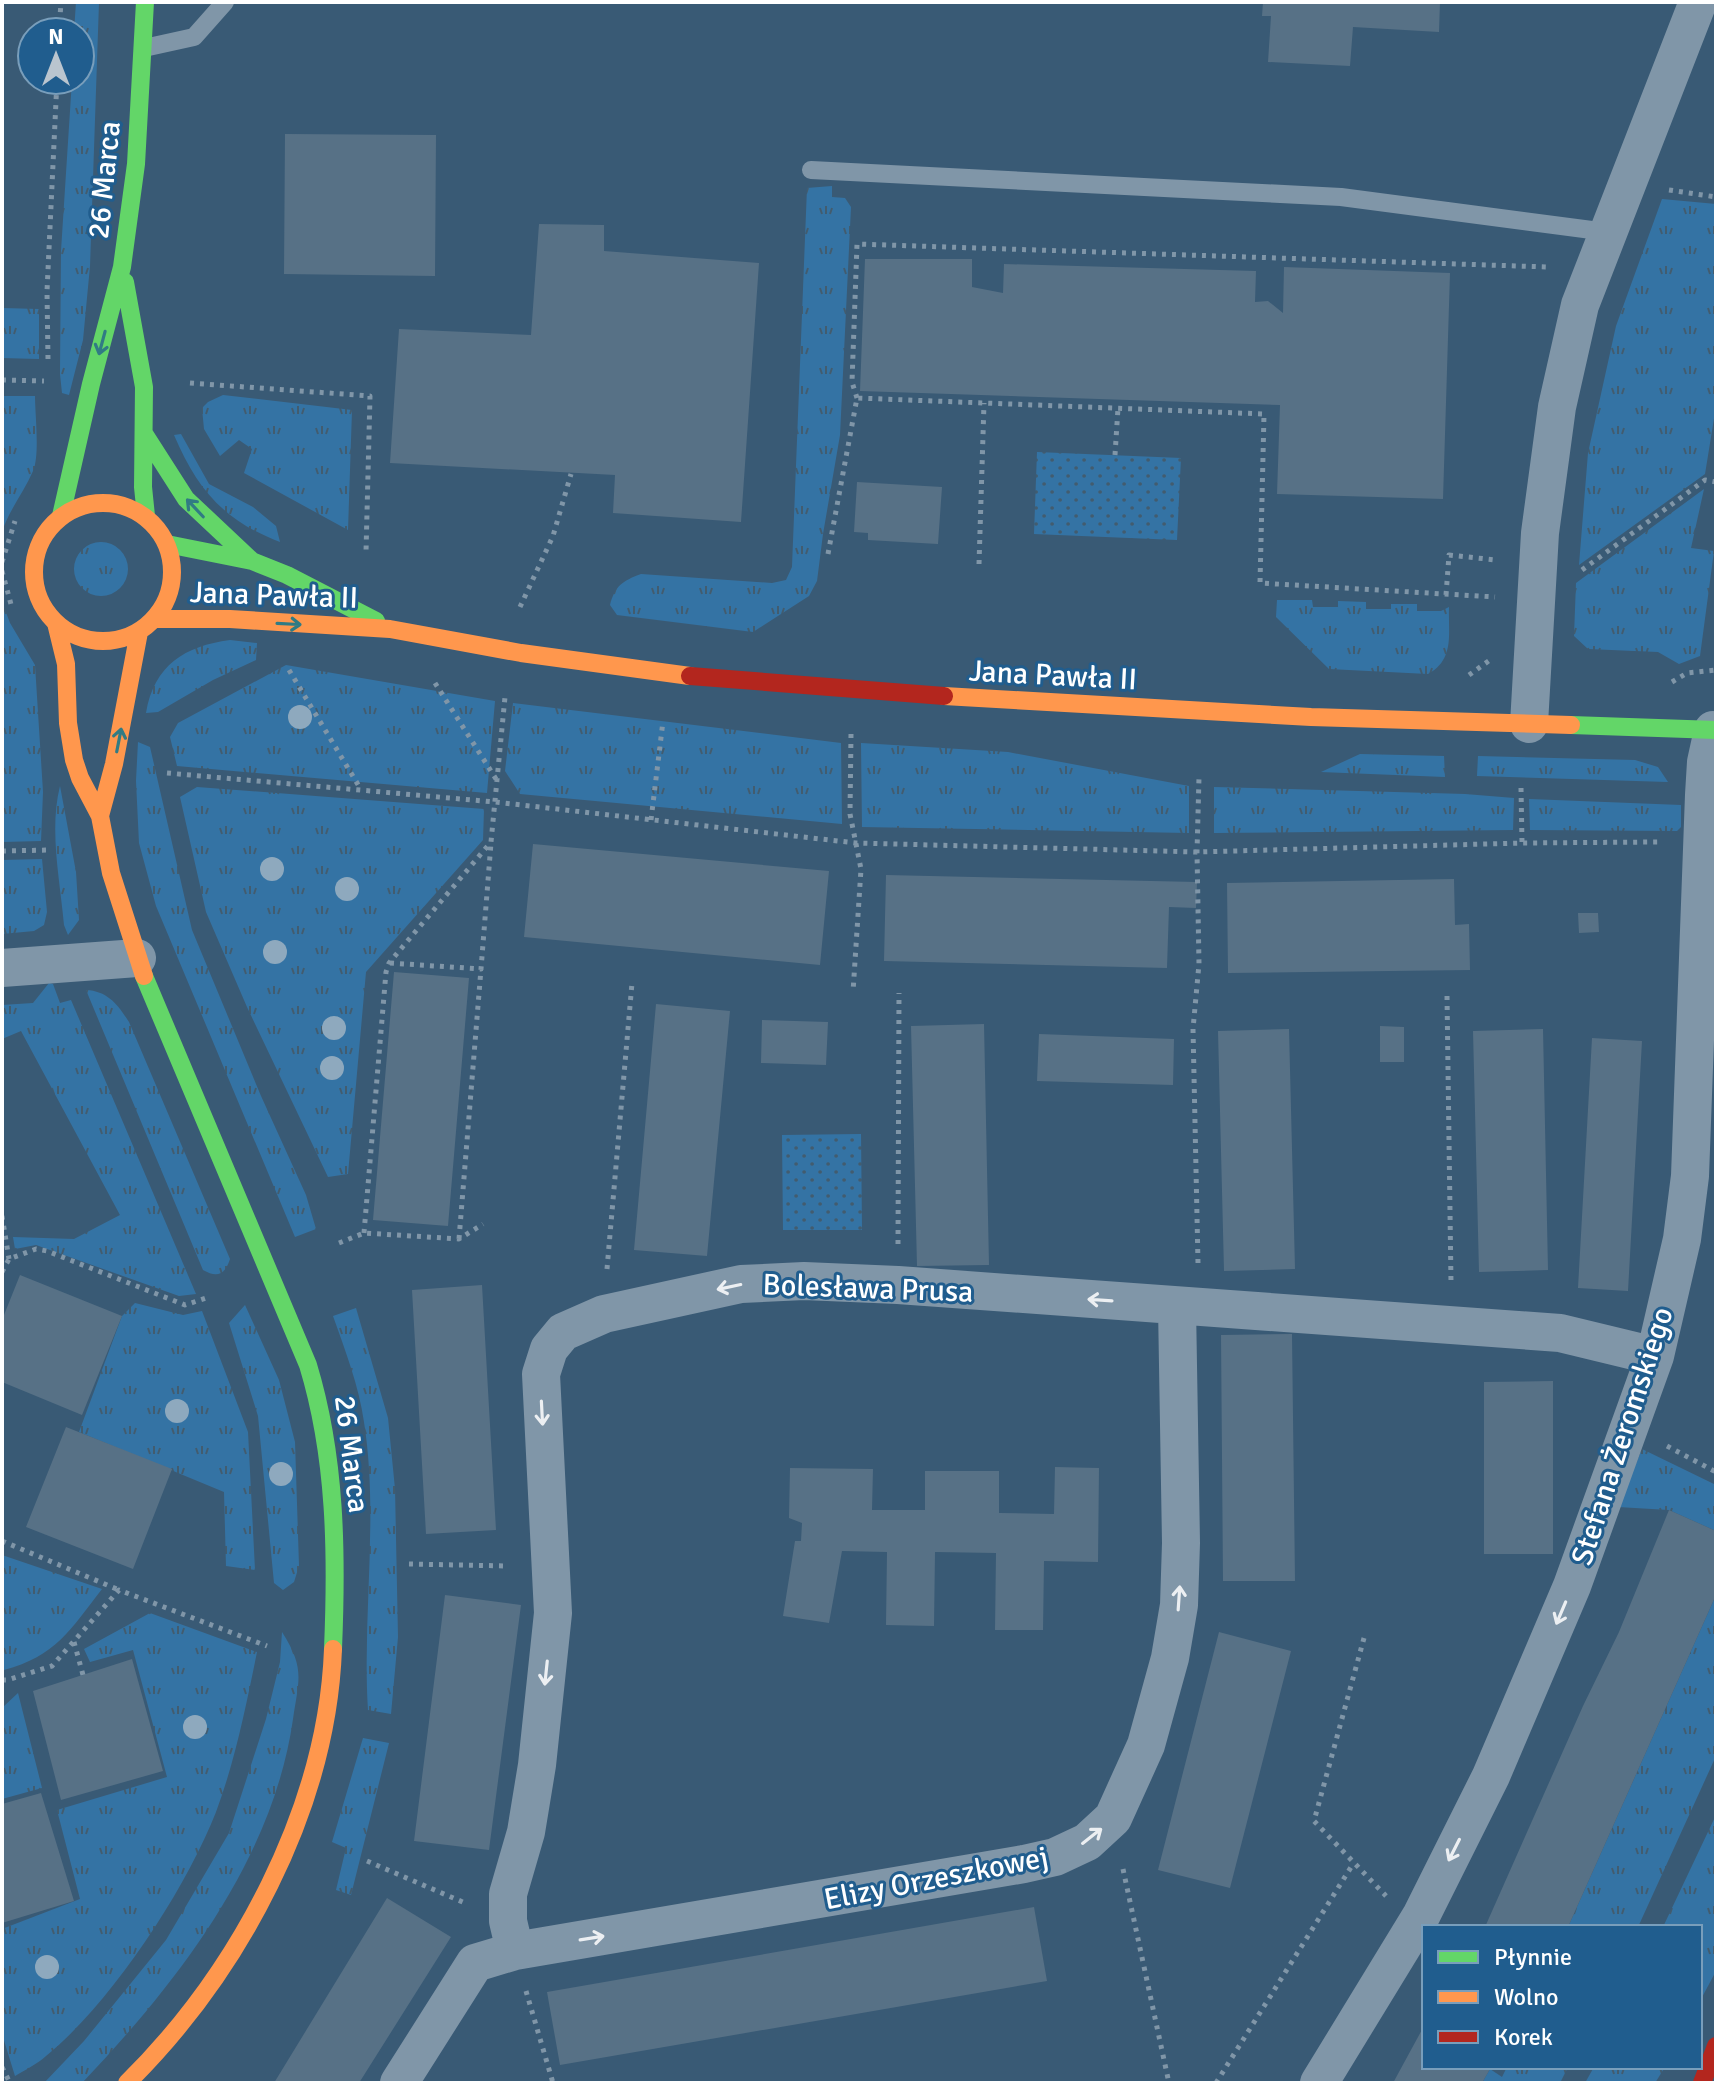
<svg xmlns="http://www.w3.org/2000/svg" width="1718" height="2085" font-family="Signika,sans-serif">
<style>
.grass{fill:url(#grass-tufts)}
.park{fill:url(#park-dots)}
.building{fill:#577186}
.lines{fill:none;stroke-linecap:round;stroke-linejoin:round}
.path{stroke:#8096a8;stroke-width:5;stroke-dasharray:4 6;stroke-linecap:butt}
.lane{stroke:#8096a8;stroke-width:18}
.street{stroke:#8096a8;stroke-width:38}
.fast{stroke:#63d668;stroke-width:18}
.slow{stroke:#ff974d;stroke-width:18}
.jam{stroke:#b3261e;stroke-width:18}
.tree{fill:#8ea9be}
.oneway{stroke:#317b84}
.oneway2{stroke:#eceff2}
.labels{text-anchor:middle;stroke-width:6;stroke-linejoin:round;paint-order:stroke}
.street-label{font-size:30px;fill:#fff;stroke:#205d8e}
</style>
<defs>
<pattern id="grass-tufts" width="24" height="20" patternUnits="userSpaceOnUse" patternTransform="scale(2)"><rect width="24" height="20" fill="#3473a4"/><path d="M3 7l-1-3M5 7V3M7 7l1-3M15 17l-1-3M17 17v-4M19 17l1-3" fill="none" stroke="#425c6f"/></pattern>
<pattern id="park-dots" width="8" height="8" patternUnits="userSpaceOnUse" patternTransform="scale(2)"><rect width="8" height="8" fill="#3473a4"/><path d="M2 2h.1M6 6h.1" fill="none" stroke="#425c6f" stroke-width="1.8" stroke-linecap="round"/></pattern>
</defs>
<rect width="100%" height="100%" fill="#395a75"/>
<path class="grass" d="M76 2H99L90 266 83 340 69 395 62 393 60 374 61 251 72 80H80V32H74Z
M832 186V197L845 198 851 207 840 435 823 534 817 581 809 596 753 632 617 615 610 605C615 586 622 581 641 574L772 583 786 580 792 567 807 188Z
M1662 199 1716 204V406L1705 474 1579 565 1588 453 1616 326Z
M2 308 39 309V359L2 358Z
M223 395 352 410 348 530 244 473 252 449 239 440 220 456 204 429 202 408 208 402Z
M2 396H35C35 415 40 455 33 471 24 492 9 510 2 532Z
M181 434 209 484 253 507 276 526 280 542C224 521 197 489 174 435Z
M1704 489 1691 548 1714 551 1700 656 1679 664 1658 652 1588 649 1574 636 1576 583Z
M74 569a27 27 0 1 1 54 0a27 27 0 1 1-54 0Z
M1277 600H1312L1313 607H1338V601L1366 602V609H1391V604H1417V611H1441L1449 607C1448 634 1455 659 1428 674L1329 669 1276 617Z
M2 602 10 623 35 665 43 792 41 841 2 842Z
M230 640 257 643 256 660 213 680 158 712 146 713C154 665 185 646 230 640Z
M286 665 495 701 487 793 177 766 170 737 178 723Z
M513 703 841 743 842 824 520 794 505 771Z
M138 742 150 747 192 930 261 1096 306 1195 316 1229 295 1237 156 906 139 843 136 781Z
M861 743 1008 752 1189 786V833L862 827Z
M1360 754 1444 756 1445 777 1321 772Z
M1478 756 1635 760 1658 767 1668 782 1477 776Z
M60 786 76 872 79 920 68 935 64 925C60 880 49 830 60 786Z
M197 787 484 809 483 840 366 972 348 1174 328 1177 247 1007 206 912 180 797Z
M1214 787 1465 794 1514 798 1513 830 1214 833Z
M1529 799 1681 805V827L1677 831 1530 830Z
M42 859 47 912 44 925 34 931 2 934V860Z
M49 983 53 984 60 1003 71 1000 196 1294 179 1296 36 1245 15 1249 13 1237 74 1239 120 1215 21 1031 2 1039V1005L33 1003Z
M86 990C108 991 118 1005 129 1022L230 1259C225 1275 217 1278 203 1270Z
M135 1303 183 1315 202 1311 248 1432 255 1570 226 1566 224 1492 79 1432 122 1316Z
M245 1305 279 1380 295 1442 299 1566 294 1582 283 1590 274 1583 258 1416 229 1323Z
M356 1308 388 1418 395 1489 398 1637 391 1714 368 1710C362 1615 379 1517 364 1422 359 1386 345 1350 333 1316Z
M1642 1449 1716 1485V1531L1669 1510 1618 1507Z
M2 1555 102 1589C70 1630 56 1656 4 1670Z
M1716 1595V1756L1638 1927H1568Z
M150 1613 257 1652C246 1706 235 1761 216 1812 185 1891 111 2003 46 2056 37 2064 25 2070 15 2076L2 2034V1929L80 1899 57 1810 167 1777 133 1650 90 1662 84 1649Z
M282 1632C305 1668 299 1679 293 1719 273 1860 177 1983 82 2083H44L84 2041 166 1940 229 1833 266 1719 280 1662Z
M18 1693 42 1788 2 1799V1708Z
M363 1738 389 1743 351 1895 336 1890 346 1848 332 1842Z
M1716 1815V1971L1700 2001V1927H1663Z
M1507 2067H1568L1560 2083H1482L1490 2069 1502 2077Z
M1594 2067H1665L1655 2083H1585Z"/>
<path class="park" d="M1037 452 1181 458 1177 540 1034 534Z
M861 1134 862 1230H783L782 1135Z"/>
<path class="building" d="M1263 2H1440L1439 32 1353 27 1350 66 1268 62 1271 16H1262Z
M285 134 436 135 435 276 284 274Z
M539 224 604 225V251L759 263 741 522 613 513 615 475 390 463 399 329 531 335Z
M865 259H972V287L1003 293 1004 264 1256 271 1255 302 1268 301 1283 313 1284 267 1450 273 1443 499 1277 494 1280 405 860 391Z
M857 482 942 487 938 544 868 540V533L854 532Z
M533 844 829 871 820 965 524 937Z
M886 875 1197 882 1196 908 1169 907 1167 968 884 961Z
M1454 879 1455 925 1469 924 1470 970 1228 973 1227 883Z
M1578 913H1598L1599 932 1579 933Z
M394 972 469 978 448 1226 373 1220Z
M656 1004 730 1011 707 1256 634 1250Z
M762 1020 828 1022 826 1065 761 1063Z
M984 1024 989 1265 917 1266 911 1026Z
M1380 1026 1404 1027V1062H1380Z
M1289 1029 1295 1269 1224 1271 1218 1031Z
M1543 1029 1548 1270 1479 1272 1473 1031Z
M1039 1034 1174 1039 1173 1085 1037 1081Z
M1592 1038 1642 1041 1628 1291 1578 1288Z
M20 1275 122 1316 82 1415 2 1382V1320Z
M482 1285 496 1530 426 1534 412 1290Z
M1292 1334 1295 1581H1223L1221 1335Z
M1553 1381V1554H1484V1382Z
M66 1427 172 1469 133 1569 26 1527Z
M1055 1467 1099 1468 1098 1562 1044 1561 1043 1630H995L996 1553 935 1552 934 1626 886 1625 887 1552 842 1551 829 1623 783 1616 795 1541H801L802 1523 789 1518 790 1468 873 1469 872 1510H925V1471H999V1513L1054 1514Z
M1669 1510 1716 1531V1595L1568 1927H1485L1583 1706 1619 1632Z
M445 1595 521 1605 489 1850 414 1841Z
M1219 1632 1291 1651 1230 1888 1158 1870Z
M132 1659 163 1771 61 1800 33 1691Z
M41 1793 74 1901 2 1923V1804Z
M387 1898 451 1937 359 2083H274Z
M1034 1907 1047 1981 560 2065 547 1992Z
M1424 2026V2067H1487L1490 2069 1482 2083H1393Z"/>
<g class="lines">
<path class="path" d="M59 32 61 2
M1669 190 1716 197
M48 359 47 291 57 80
M2 380 44 381
M190 383 370 396 366 552
M857 398 852 382 857 244 1548 267
M1115 455 1118 408
M828 554 857 398 1264 414 1260 583 1495 597
M2 562 15 521
M979 564 984 403
M1582 570 1705 480 1716 482
M2 571 12 608
M1446 595 1449 555 1496 560
M520 607 553 536 571 474
M289 670 360 788
M1469 675 1490 660
M1672 682 1687 673 1716 670
M435 683 496 779
M851 734 850 814 861 869 853 992
M167 773 495 802 856 843 1197 852 1522 843 1658 842
M1521 788 1522 843
M651 820 663 721
M2 851 51 850
M390 963 481 969 491 843
M1447 996 1451 1283
M2 1216 9 1259
M364 1233 386 972 389 963 491 842 505 697
M459 1239 481 969
M339 1243 364 1233 459 1239 483 1224
M898 1244 899 993
M1198 1263 1193 1029 1199 964 1197 852 1199 777
M607 1269 632 983
M2 1272 9 1259 36 1249 47 1251 185 1305 206 1298
M1667 1446 1716 1472
M2 1541 119 1590
M409 1564 508 1566
M1364 1638 1314 1821 1386 1896
M74 1642 83 1675
M2 1680H7L52 1666 119 1590 267 1646
M367 1861 465 1903
M1123 1869 1169 2083
M526 1991 553 2083
M2 2067 10 2083
M1216 2083 1353 1864"/>
<path class="lane" d="M144 48 194 37 225 2
M811 170 1341 197 1607 232"/>
<path class="street" d="M1529 724 1540 533 1557 407 1580 305 1698 2
M2 968 137 958
M515 1951 508 1921V1894L526 1832 537 1765 553 1613 541 1374 549 1349 563 1332 604 1314 741 1284 804 1281 898 1285 1560 1333 1655 1356
M399 2083 475 1963 515 1951 1024 1864 1055 1857 1087 1842 1113 1818 1146 1745 1170 1658 1179 1605 1181 1543 1177 1306
M1319 2083 1421 1916 1491 1776 1572 1586 1655 1356 1682 1239 1690 1176 1704 795 1706 762 1713 730"/>
<path class="fast" d="M125 282 144 387 143 487 146 516
M145 435 186 499 252 561
M61 516 91 384 122 267 136 164 145 2
M167 544 252 561 287 575 376 621
M1571 725 1716 730
M144 976 308 1365C336 1457 337 1554 333 1649"/>
<path class="slow" d="M34 572a69 69 0 1 1 138 0a69 69 0 1 1-138 0Z
M155 619H230L390 629 521 653 690 676
M56 623 66 664 68 723 74 760 80 778 100 816 111 873 144 976
M944 696 1311 717 1571 725
M100 816 114 764 139 632
M127 2083C239 1972 327 1809 333 1649"/>
<path class="jam" d="M690 676 944 696
M1702 2083 1716 2046"/>
</g>
<g class="tree">
<circle cx="300" cy="717" r="12"/>
<circle cx="272" cy="869" r="12"/>
<circle cx="347" cy="889" r="12"/>
<circle cx="275" cy="952" r="12"/>
<circle cx="334" cy="1028" r="12"/>
<circle cx="332" cy="1068" r="12"/>
<circle cx="177" cy="1411" r="12"/>
<circle cx="281" cy="1474" r="12"/>
<circle cx="195" cy="1727" r="12"/>
<circle cx="47" cy="1967" r="12"/>
</g>
<defs><path id="oneway-shaft" d="M-6 0H5M1.5-3L5.5 0L1.5 3" fill="none" stroke-width="1.6" stroke-linecap="round" stroke-linejoin="round" transform="scale(2)"/></defs>
<g class="oneway">
<use href="#oneway-shaft" transform="translate(102 343) rotate(105)"/>
<use href="#oneway-shaft" transform="translate(195 508) rotate(-133)"/>
<use href="#oneway-shaft" transform="translate(289 624) rotate(3)"/>
<use href="#oneway-shaft" transform="translate(119 740) rotate(-79)"/>
</g>
<g class="oneway2">
<use href="#oneway-shaft" transform="translate(729 1287) rotate(168)"/>
<use href="#oneway-shaft" transform="translate(1100 1300) rotate(-176)"/>
<use href="#oneway-shaft" transform="translate(542 1413) rotate(87)"/>
<use href="#oneway-shaft" transform="translate(1179 1598) rotate(-86)"/>
<use href="#oneway-shaft" transform="translate(1561 1613) rotate(113)"/>
<use href="#oneway-shaft" transform="translate(546 1673) rotate(96)"/>
<use href="#oneway-shaft" transform="translate(1092 1836) rotate(-38)"/>
<use href="#oneway-shaft" transform="translate(1454 1850) rotate(117)"/>
<use href="#oneway-shaft" transform="translate(592 1938) rotate(-9)"/>
</g>
<g class="labels">
<g class="street-label">
<text transform="translate(104 180) rotate(-84)" y="10">26 Marca</text>
<text transform="translate(274 595) rotate(2)" y="10">Jana Pawła II</text>
<text transform="translate(1053 675) rotate(3)" y="10">Jana Pawła II</text>
<text transform="translate(868 1288) rotate(2)" y="10">Bolesława Prusa</text>
<text transform="translate(1622 1436) rotate(-72)" y="10">Stefana Żeromskiego</text>
<text transform="translate(352 1454) rotate(83)" y="10">26 Marca</text>
<text transform="translate(936 1878) rotate(-11)" y="10">Elizy Orzeszkowej</text>
</g>
</g>
<rect width="1718" height="2085" fill="none" stroke="#ffffff" stroke-width="8"/>
<rect x="1422" y="1925" width="280" height="144" fill="#205d8e" stroke="#799ebb" stroke-width="2"/>
<rect x="1438" y="1951" width="40" height="12" fill="#63d668" stroke="#799ebb" stroke-width="2"/>
<text x="1494" y="1965" font-size="24" fill="#ffffff">Płynnie</text>
<rect x="1438" y="1991" width="40" height="12" fill="#ff974d" stroke="#799ebb" stroke-width="2"/>
<text x="1494" y="2005" font-size="24" fill="#ffffff">Wolno</text>
<rect x="1438" y="2031" width="40" height="12" fill="#b3261e" stroke="#799ebb" stroke-width="2"/>
<text x="1494" y="2045" font-size="24" fill="#ffffff">Korek</text>
<g transform="translate(56 56)"><circle r="38" fill="#205d8e" stroke="#799ebb" stroke-width="2"/>
<path d="M0-6L14 30L0 20L-14 30Z" fill="#bac5cf"/>
<text y="-12" font-size="22" font-weight="bold" text-anchor="middle" fill="#ffffff">N</text>
</g>
</svg>
